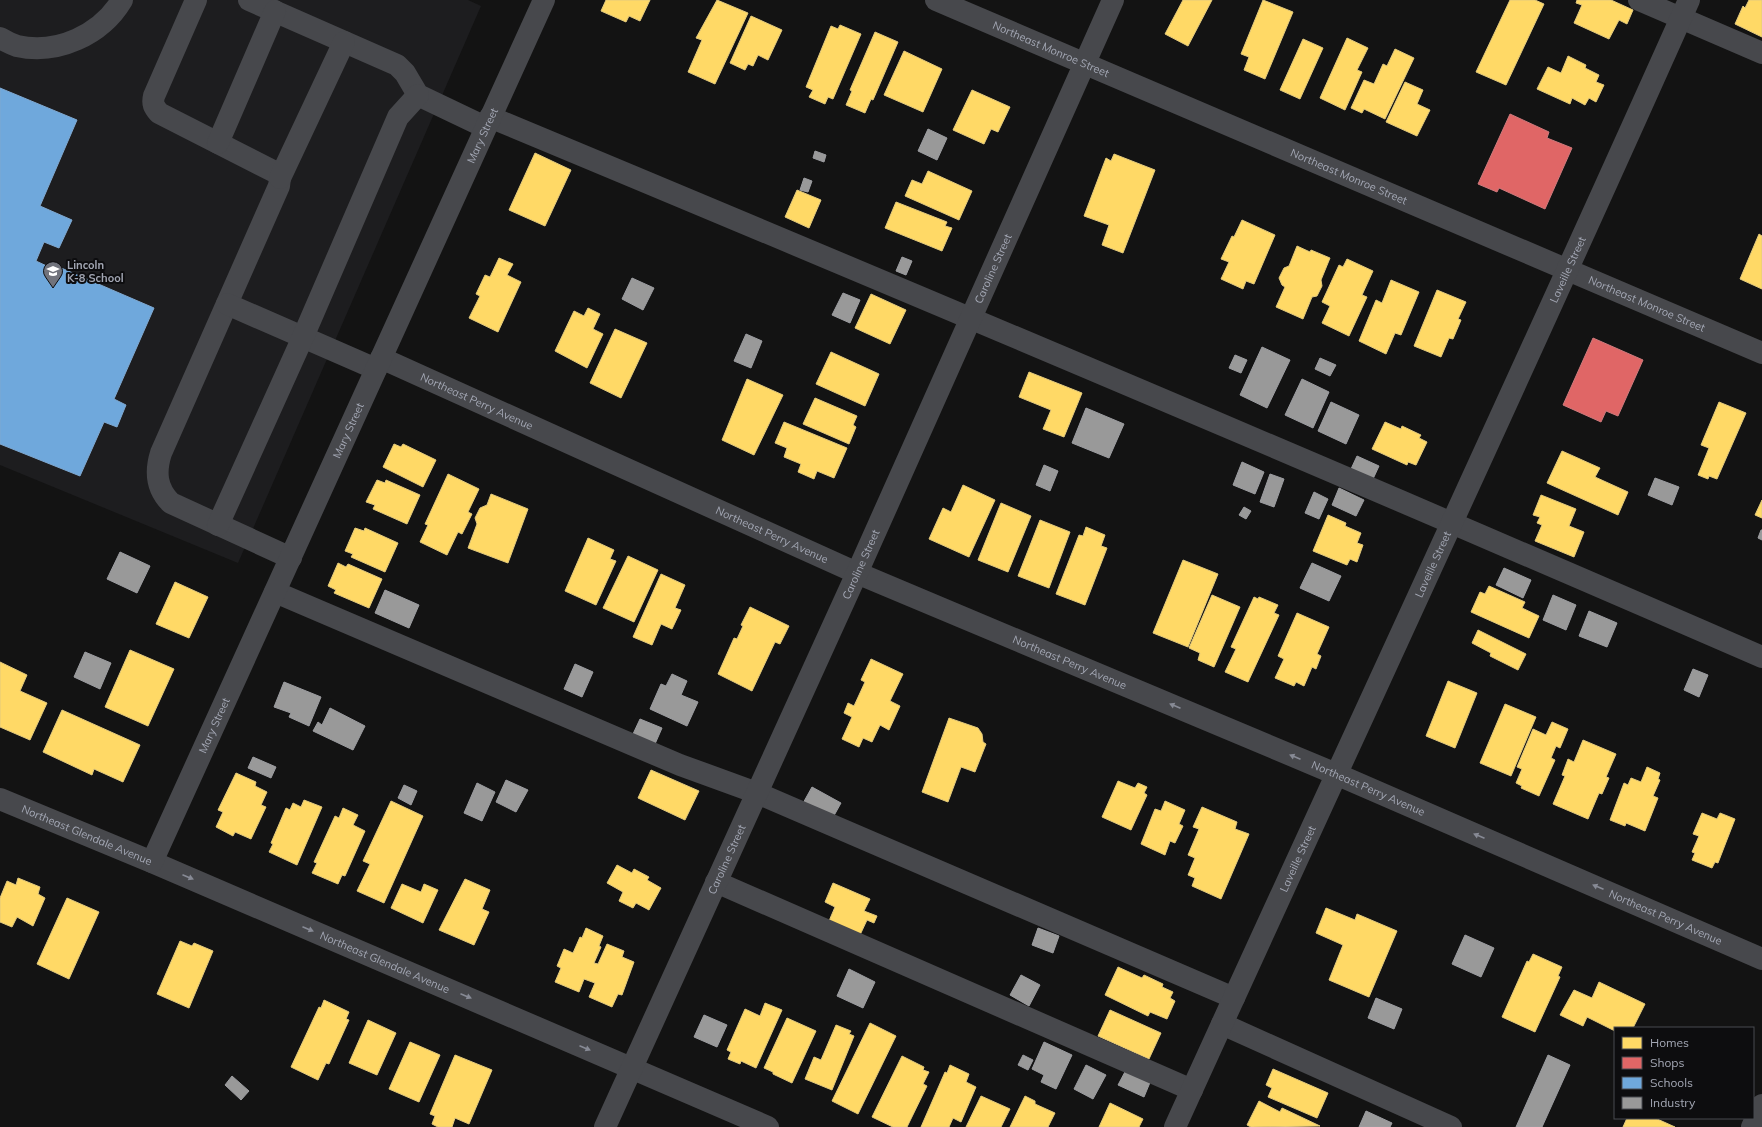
<svg xmlns="http://www.w3.org/2000/svg" width="1762" height="1127" font-family="Mulish,sans-serif">
<style>
.built{fill:#1d1d1f}
.homes{fill:#ffd966;stroke:#e3ca7d}
.shops{fill:#e06666;stroke:#ce7a7d}
.schools{fill:#6fa8dc;stroke:#7fa8d0}
.industry{fill:#999;stroke:#9c9da1}
.lines{fill:none;stroke-linecap:round;stroke-linejoin:round}
.minor{stroke:#47484c;stroke-width:22}
.oneway{fill:#878a95}
.labels{text-anchor:middle;stroke-width:4;stroke-linejoin:round;paint-order:stroke}
.street-label{font-size:11px;fill:#a3a7b4;stroke:#0d0d0f}
.poi-label{font-size:11px;font-weight:bold;fill:#a3a7b4;stroke:#0d0d0f;text-anchor:start}
</style>
<rect width="100%" height="100%" fill="#131313"/>
<path class="built" d="M0 0H468L481 6 238 563 0 465Z"/>
<path class="homes" d="M606 0H650L640 21 629 16 626 22 601 11Z
M717 0 748 13 715 84 688 72 702 40 696 38Z
M1183 0H1212L1188 46 1165 34Z
M1263 0 1293 12 1265 79 1244 70 1249 57 1241 54Z
M1510 0H1535L1544 4 1506 85 1476 72Z
M1577 0H1611L1633 10 1627 24 1619 20 1609 39 1574 23 1582 5 1576 3Z
M1749 0H1762V37L1735 24 1743 6 1745 8Z
M751 16 782 30 768 60 758 55 753 66 748 64 745 70 730 63Z
M840 25 861 34 833 99 828 97 825 104 809 97 813 90 806 87 831 26 838 29Z
M875 32 898 42 873 100 871 99 865 113 846 105 852 91 850 90Z
M1347 38 1368 48 1357 70 1362 72 1345 110 1320 98Z
M1303 39 1323 48 1300 99 1280 90Z
M1395 49 1414 58 1385 119 1364 109 1362 113 1351 108 1364 80 1374 84 1383 64 1387 66Z
M904 51 942 69 923 112 884 95Z
M1568 56 1586 65 1585 68 1599 75 1596 82 1604 85 1596 102 1589 98 1585 105 1572 98 1570 104 1537 89 1548 67 1561 73Z
M1405 82 1423 90 1417 104 1430 110 1417 136 1386 122Z
M972 90 1010 107 998 132 991 129 984 144 953 130Z
M535 153 571 170 545 226 509 210Z
M1114 154 1155 170 1123 253 1102 245 1109 225 1084 216 1106 158 1111 161Z
M928 171 972 191 959 220 905 196 912 180 922 184Z
M797 190 821 200 809 228 785 217Z
M896 202 947 222 945 226 952 228 942 251 885 228Z
M1242 220 1275 235 1254 284 1246 281 1243 289 1221 279 1229 262 1221 259 1232 236 1234 237Z
M1759 234 1762 236V289L1740 279Z
M1297 246 1310 252 1311 250 1330 258 1321 280 1322 286 1317 296 1312 297 1303 319 1276 307 1285 287 1282 285 1279 278 1284 268 1289 266Z
M499 258 513 264 507 275 521 282 498 332 469 318 480 296 476 294 485 275 490 277Z
M1347 259 1373 271 1362 295 1367 297 1349 336 1322 323 1330 306 1322 302 1339 265 1343 267Z
M1391 280 1419 292 1401 335 1395 333 1386 354 1359 341 1376 300 1382 303Z
M1437 290 1466 302 1458 319 1461 320 1453 339 1449 338 1441 357 1414 346Z
M871 294 906 310 890 344 855 328Z
M588 308 600 314 593 329 603 334 587 368 555 351 574 311 584 316Z
M615 329 647 343 621 398 590 383Z
M831 352 879 374 865 406 816 384Z
M1029 372 1082 393 1064 437 1043 429 1051 410 1019 397Z
M747 379 783 395 754 455 722 440Z
M815 398 857 416 853 425 856 427 849 444 803 424Z
M1719 402 1746 413 1717 479 1709 476 1708 479 1698 475 1709 448 1701 445Z
M784 422 847 448 834 478 817 471 814 479 798 472 801 464 784 457 787 448 775 443Z
M1385 422 1401 429 1402 426 1421 435 1419 438 1427 442 1416 465 1408 462 1407 465 1372 449Z
M394 444 401 447 403 444 436 460 423 487 383 467Z
M1562 451 1600 468 1595 477 1628 492 1618 515 1547 483Z
M448 474 479 489 468 512 472 514 462 534 458 532 447 555 420 542 428 525 425 524Z
M377 480 385 483 386 480 420 495 407 524 373 509 375 505 366 502Z
M963 485 995 500 969 557 929 539 943 508 951 512Z
M491 494 528 509 508 563 468 548 477 524 475 518 480 508 487 505Z
M1541 495 1576 509 1569 526 1584 532 1574 557 1535 541 1542 525 1537 523 1540 517 1533 515Z
M1762 500V518L1755 515Z
M1001 503 1031 516 1008 572 978 560Z
M1328 515 1346 523 1345 526 1361 533 1357 543 1363 545 1357 562 1350 559 1347 565 1313 551Z
M1040 520 1070 532 1049 588 1018 576Z
M1086 527 1105 535 1101 546 1107 548 1085 605 1056 594 1079 535 1083 536Z
M355 528 364 531 365 528 398 543 385 572 351 557 353 554 345 551Z
M588 538 614 550 610 559 616 561 596 605 565 591Z
M628 556 658 570 634 622 603 608Z
M1183 560 1218 574 1188 647 1153 633Z
M338 563 346 567 348 564 382 579 369 608 334 593 336 590 328 586Z
M661 574 685 585 675 608 681 610 672 629 661 624 652 645 633 637Z
M175 582 208 597 189 638 156 624Z
M1489 586 1525 602 1522 608 1539 616 1529 638 1471 612 1480 592 1485 594Z
M1212 595 1240 607 1214 667 1198 660 1200 653 1189 648Z
M1254 597 1258 599 1259 597 1278 605 1274 613 1279 615 1248 682 1225 672 1236 649 1231 647Z
M750 607 789 626 780 644 775 642 752 691 718 674 734 638 737 639 743 626 741 625Z
M1297 613 1329 627 1317 654 1321 656 1316 669 1312 667 1304 686 1296 682 1294 686 1275 678 1284 659 1278 656Z
M1478 630 1526 654 1518 670 1490 656 1491 653 1472 643Z
M130 650 174 669 148 726 105 707Z
M871 659 903 674 890 701 900 706 889 730 880 725 872 742 863 738 859 747 842 739 852 717 844 713 848 703 854 706 865 682 861 680Z
M0 662 27 675 20 691 47 703 30 740 0 727Z
M1448 681 1477 693 1455 748 1426 736Z
M1505 704 1536 717 1511 776 1480 763Z
M62 710 140 745 123 782 94 769 92 775 43 752Z
M949 718 978 728 982 734 983 742 986 744 975 772 961 767 948 802 922 792Z
M1552 722 1568 729 1560 748 1556 746 1551 758 1555 760 1539 796 1521 788 1522 786 1516 783 1522 769 1517 767 1533 729 1546 735Z
M1583 740 1616 754 1606 777 1609 778 1602 794 1599 793 1588 819 1553 804 1565 776 1562 775 1568 759 1574 762Z
M1647 767 1660 773 1658 779 1660 780 1653 796 1658 798 1645 831 1626 823 1625 826 1610 820 1624 783 1628 785 1631 778 1641 782Z
M651 770 699 791 685 820 638 798Z
M236 773 256 782 255 786 267 792 261 805 266 807 251 839 235 832 233 836 216 827 223 812 218 810Z
M1118 781 1135 788 1138 783 1147 787 1144 793 1147 795 1131 830 1102 817Z
M304 800 322 807 297 865 269 852 273 844 271 843 286 808 290 810 293 803 301 807Z
M391 801 423 816 384 903 357 891 370 864 363 861Z
M1165 801 1185 810 1179 824 1183 826 1175 843 1170 841 1165 855 1141 844 1155 809 1161 811Z
M1202 807 1237 822 1235 829 1249 834 1221 899 1192 886 1195 878 1188 875 1195 858 1188 855 1199 829 1193 827Z
M343 808 358 815 353 825 365 831 345 876 342 875 338 884 312 873 317 863 314 862 335 816 339 818Z
M1702 813 1717 819 1720 813 1735 819 1718 863 1715 862 1712 868 1692 860 1695 853 1692 852 1699 836 1693 834Z
M617 865 632 873 634 869 649 877 647 880 661 888 649 910 636 903 633 908 619 901 623 892 607 883Z
M18 878 40 887 38 894 45 898 33 926 17 917 12 927 0 922V898L7 881 16 885Z
M465 879 490 890 482 909 489 912 474 945 439 930Z
M833 883 870 899 864 911 877 916 874 923 867 920 860 935 829 921 835 907 825 902Z
M402 884 421 892 424 884 438 890 423 923 391 908Z
M67 898 99 912 69 979 37 964Z
M1326 908 1355 920 1357 914 1397 931 1369 997 1329 980 1343 945 1316 933Z
M586 928 603 936 599 946 601 947 594 963 598 964 607 944 624 951 622 957 634 962 622 995 618 994 612 1007 589 997 595 983 584 979 579 992 555 982 561 968 557 966 564 949 573 953 580 937 582 938Z
M180 941 192 946 194 943 213 951 189 1008 157 994Z
M1533 954 1562 967 1558 976 1560 977 1535 1032 1502 1017 1527 961 1529 962Z
M1118 967 1142 978 1144 975 1163 984 1162 987 1173 992 1170 998 1175 1001 1167 1019 1150 1012 1148 1016 1105 995Z
M1599 982 1645 1004 1633 1028H1615V1031L1587 1017 1583 1026 1560 1015 1574 990 1592 998Z
M324 1000 349 1012 346 1019 349 1020 329 1064 326 1063 318 1080 291 1067 319 1007 321 1008Z
M765 1003 782 1010 756 1068 741 1061 740 1064 728 1059 731 1052 727 1050 745 1009 760 1016Z
M1110 1010 1161 1033 1149 1059 1098 1036Z
M787 1018 816 1031 792 1083 773 1074V1072L764 1068Z
M368 1020 396 1033 377 1075 349 1063Z
M870 1023 896 1036 858 1114 832 1101Z
M836 1025 851 1031 849 1034 854 1036 832 1090 805 1079 814 1057 821 1060Z
M410 1042 440 1055 419 1102 389 1089Z
M455 1055 492 1070 469 1124 455 1118 452 1127H438L432 1124 435 1116 430 1114Z
M902 1056 924 1067 923 1070 929 1072 923 1084 927 1086 907 1127H893L872 1117Z
M950 1065 969 1074 966 1082 976 1087 961 1122 953 1118 949 1127H921L945 1072 947 1073Z
M1273 1069 1328 1093 1317 1118 1268 1097 1272 1088 1266 1085Z
M981 1096 1010 1109 1001 1127H966Z
M1025 1096 1035 1101V1104L1055 1113 1048 1127H1010Z
M1259 1101 1280 1112 1282 1108 1320 1126 1251 1127 1247 1125Z
M1110 1103 1143 1119 1139 1127H1099Z
M1627 1118H1655L1675 1127H1623Z"/>
<path class="shops" d="M1510 114 1549 132 1547 138 1572 148 1545 209 1499 188 1497 192 1478 184Z
M1593 338 1643 360 1618 416 1606 411 1601 422 1563 405Z"/>
<path class="schools" d="M0 88 77 120 40 206 72 220 59 248 44 242 36 261 51 268 52 264 154 308 114 399 126 405 117 427 104 422 80 476 0 444Z"/>
<path class="industry" d="M928 129 947 138 937 160 918 151Z
M815 151 826 155 824 162 813 158Z
M804 178 812 181 808 192 800 190Z
M902 257 912 261 906 275 896 271Z
M632 278 654 288 643 310 622 299Z
M843 293 860 300 850 323 832 315Z
M746 334 762 341 751 368 734 361Z
M1262 347 1290 360 1267 408 1240 395Z
M1235 355 1247 360 1241 373 1229 368Z
M1320 358 1336 365 1330 376 1315 369Z
M1302 379 1329 392 1313 428 1285 415Z
M1331 402 1359 415 1346 444 1318 431Z
M1086 408 1124 424 1109 458 1072 443Z
M1357 456 1379 466 1373 479 1351 469Z
M1242 462 1264 472 1255 494 1233 485Z
M1044 465 1058 471 1050 491 1036 485Z
M1270 474 1284 479 1274 507 1260 502Z
M1655 478 1679 487 1672 505 1648 495Z
M1339 488 1364 500 1356 516 1332 505Z
M1314 492 1328 499 1319 519 1305 513Z
M1244 507 1251 511 1246 519 1239 515Z
M1761 530H1762V540L1758 538Z
M120 552 150 566 137 593 107 579Z
M1312 563 1341 576 1329 601 1300 588Z
M1504 568 1531 580 1523 598 1496 585Z
M385 590 419 605 409 628 375 613Z
M1553 595 1576 605 1566 630 1543 620Z
M1589 611 1617 623 1607 647 1579 636Z
M85 652 111 663 100 689 74 677Z
M575 664 593 672 582 697 564 689Z
M1693 669 1708 675 1699 697 1684 690Z
M672 674 687 681 681 695 698 702 687 726 650 709 661 684 666 686Z
M284 682 321 697 309 726 289 717 291 713 274 707Z
M330 708 365 726 353 750 313 731 318 722 322 725Z
M640 719 662 728 655 744 633 734Z
M253 757 276 767 271 778 248 768Z
M506 780 528 790 516 812 496 802Z
M477 783 495 792 482 821 464 813Z
M404 785 417 791 411 805 398 798Z
M812 787 841 803 831 821 802 805Z
M1038 928 1059 936 1053 953 1032 945Z
M1465 935 1494 948 1481 977 1452 964Z
M849 969 875 982 863 1008 837 996Z
M1021 975 1040 985 1029 1006 1010 995Z
M1376 998 1402 1009 1394 1029 1368 1018Z
M704 1015 727 1025 717 1047 694 1037Z
M1044 1042 1072 1055 1056 1089 1041 1082 1044 1075 1032 1069Z
M1023 1055 1033 1060 1028 1070 1018 1065Z
M1548 1055 1570 1065 1542 1127H1516Z
M1086 1065 1106 1075 1093 1099 1074 1089Z
M1127 1068 1151 1080 1144 1097 1118 1085Z
M232 1076 249 1091 241 1100 225 1085Z
M1366 1111 1392 1123 1390 1127H1359Z"/>
<g class="lines">
<g class="minor">
<path d="M196 0 154 96C152 104 154 107 159 113L277 173 280 178 279 186 161 453C155 472 156 488 171 503L291 558"/>
<path d="M249 0 397 65 405 73 418 95 485 127"/>
<path id="s1" d="M936 0 1762 353"/>
<path d="M1639 0 1762 53"/>
<path d="M0 38C5 41 11 44 17 46 57 55 101 35 122 0"/>
<path d="M490 117C915 294 1339 473 1762 657"/>
<path d="M218 143 275 11"/>
<path d="M280 178 344 42"/>
<path d="M227 304 376 369"/>
<path id="s2" d="M381 358 857 573 1336 774 1762 959"/>
<path d="M218 525 303 337 398 117 418 95"/>
<path d="M275 592 680 765 757 793 1234 998"/>
<path id="s3" d="M0 799 152 862 768 1127"/>
<path id="s4" d="M152 862 544 0"/>
<path d="M716 882 1192 1090"/>
<path d="M1222 1024 1451 1127"/>
<path id="s5" d="M605 1127 857 573 1113 0"/>
<path id="s6" d="M1175 1127C1346 751 1521 377 1689 0"/>
<path d="M1752 1127 1762 1105"/>
</g>
</g>
<defs><path id="oneway-solid" d="M-6-.8H1V-3.2L6.5 0L1 3.2V.8H-6Z"/></defs>
<g class="oneway">
<use href="#oneway-solid" transform="translate(1175 706) rotate(-157)"/>
<use href="#oneway-solid" transform="translate(1295 757) rotate(-157)"/>
<use href="#oneway-solid" transform="translate(1479 836) rotate(-157)"/>
<use href="#oneway-solid" transform="translate(188 877) rotate(23)"/>
<use href="#oneway-solid" transform="translate(1598 887) rotate(-157)"/>
<use href="#oneway-solid" transform="translate(308 929) rotate(23)"/>
<use href="#oneway-solid" transform="translate(466 996) rotate(23)"/>
<use href="#oneway-solid" transform="translate(585 1048) rotate(23)"/>
</g>
<defs>
<symbol id="school-pin" viewBox="-11 -11 22 30"><path d="M0 17L-7.5 6A9.5 9.5 0 1 1 7.5 6Z" fill="#71737c" stroke="#0d0d0f"/><path d="M0-5L7-2L0 1L-7-2ZM-4 1L0 2.5L4 1V4Q0 6-4 4Z" fill="#fff"/></symbol>
</defs>
<g fill-rule="evenodd">
<use href="#school-pin" x="42" y="260" width="22" height="30"/>
</g>
<g class="labels">
<g class="street-label">
<text dy="4" stroke="none"><textPath href="#s1" startOffset="125">Northeast Monroe Street</textPath></text>
<text dy="4" stroke="none"><textPath href="#s4" startOffset="798">Mary Street</textPath></text>
<text dy="4" stroke="none"><textPath href="#s1" startOffset="449">Northeast Monroe Street</textPath></text>
<text dy="4" stroke="none"><textPath href="#s5" startOffset="942">Caroline Street</textPath></text>
<text dy="4" stroke="none"><textPath href="#s6" startOffset="943">Laveille Street</textPath></text>
<text dy="4" stroke="none"><textPath href="#s1" startOffset="773">Northeast Monroe Street</textPath></text>
<text dy="4" stroke="none"><textPath href="#s2" startOffset="105">Northeast Perry Avenue</textPath></text>
<text dy="4" stroke="none"><textPath href="#s4" startOffset="474">Mary Street</textPath></text>
<text dy="4" stroke="none"><textPath href="#s2" startOffset="429">Northeast Perry Avenue</textPath></text>
<text dy="4" stroke="none"><textPath href="#s5" startOffset="618">Caroline Street</textPath></text>
<text dy="4" stroke="none"><textPath href="#s6" startOffset="619">Laveille Street</textPath></text>
<text dy="4" stroke="none"><textPath href="#s2" startOffset="753">Northeast Perry Avenue</textPath></text>
<text dy="4" stroke="none"><textPath href="#s4" startOffset="150">Mary Street</textPath></text>
<text dy="4" stroke="none"><textPath href="#s2" startOffset="1077">Northeast Perry Avenue</textPath></text>
<text dy="4" stroke="none"><textPath href="#s3" startOffset="94">Northeast Glendale Avenue</textPath></text>
<text dy="4" stroke="none"><textPath href="#s6" startOffset="295">Laveille Street</textPath></text>
<text dy="4" stroke="none"><textPath href="#s5" startOffset="294">Caroline Street</textPath></text>
<text dy="4" stroke="none"><textPath href="#s2" startOffset="1401">Northeast Perry Avenue</textPath></text>
<text dy="4" stroke="none"><textPath href="#s3" startOffset="418">Northeast Glendale Avenue</textPath></text>
</g>
<g class="poi-label">
<text x="67" y="269">Lincoln<tspan x="67" dy="13">K-8 School</tspan></text>
</g>
</g>
<rect x="1614" y="1027" width="140" height="92" fill="#0d0d0f" stroke="#494b51"/>
<rect x="1622" y="1037" width="20" height="12" fill="#ffd966" stroke="#494b51"/>
<text x="1650" y="1047" font-size="12" fill="#a3a7b4">Homes</text>
<rect x="1622" y="1057" width="20" height="12" fill="#e06666" stroke="#494b51"/>
<text x="1650" y="1067" font-size="12" fill="#a3a7b4">Shops</text>
<rect x="1622" y="1077" width="20" height="12" fill="#6fa8dc" stroke="#494b51"/>
<text x="1650" y="1087" font-size="12" fill="#a3a7b4">Schools</text>
<rect x="1622" y="1097" width="20" height="12" fill="#999999" stroke="#494b51"/>
<text x="1650" y="1107" font-size="12" fill="#a3a7b4">Industry</text>
</svg>
